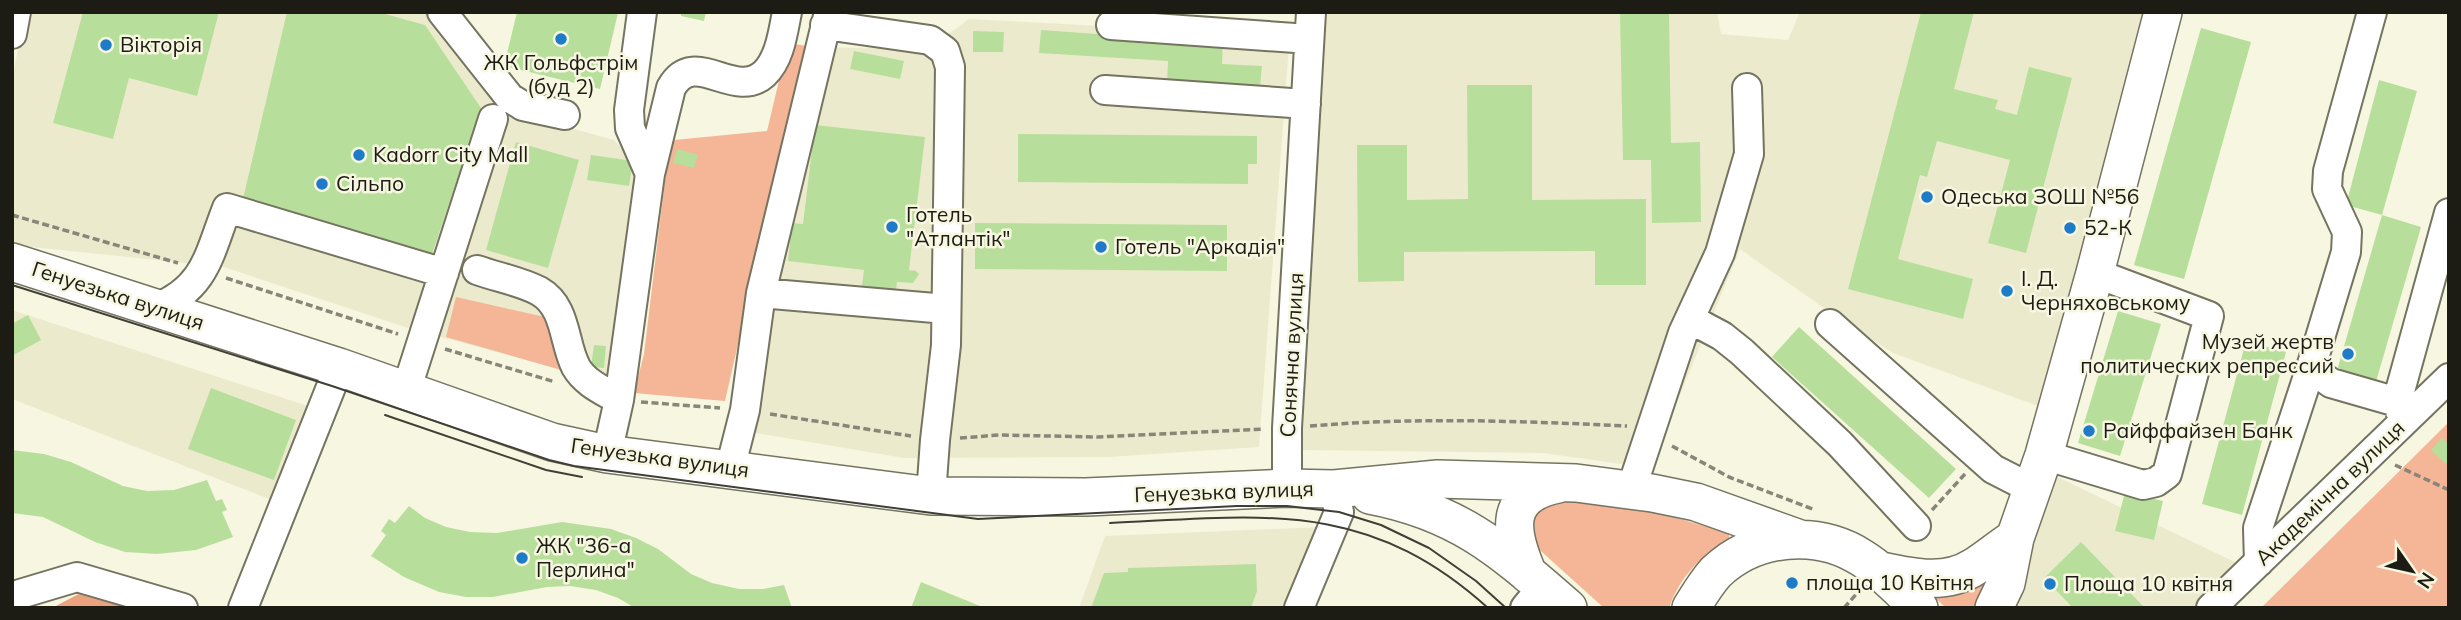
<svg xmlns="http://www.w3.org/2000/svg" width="2461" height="620" font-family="Mulish,sans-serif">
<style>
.built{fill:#eceacd}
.green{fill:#f5b597}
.forest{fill:#eba27f}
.building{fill:#b7df9b}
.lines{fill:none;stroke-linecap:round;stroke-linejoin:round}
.minor-casing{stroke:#757461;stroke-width:32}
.major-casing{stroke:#757461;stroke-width:40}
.path{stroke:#878678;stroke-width:3.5;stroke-dasharray:7 3.5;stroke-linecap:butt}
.minor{stroke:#fff;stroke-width:28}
.major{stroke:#fff;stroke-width:37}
.tram{stroke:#403f36;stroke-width:2}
.poi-dot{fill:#1d7bc8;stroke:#f7f6e0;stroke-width:2.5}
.labels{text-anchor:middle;stroke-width:5;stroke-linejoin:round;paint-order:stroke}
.poi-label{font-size:21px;fill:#1c1b14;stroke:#f7f6e0;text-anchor:start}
.street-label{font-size:21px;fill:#1c1b14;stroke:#f7f6e0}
</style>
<rect width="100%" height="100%" fill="#f7f6e0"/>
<path class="built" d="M26 12H432L509 111 614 140 633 161 637 178 617 384 411 329 224 267 12 245V78Z
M1320 12H1717L1721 34 1788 40 1800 12H2145L2038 406 1893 353 1831 313 1740 249 1650 468 1543 453 1300 450Z
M969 19 1251 34 1289 45 1259 447 1108 457 904 458 732 429 813 47 927 49Z
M12 310 308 406 277 502 12 399Z
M2047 472 2239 564 2196 608H2001Z
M1321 527 1283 608H1079L1105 536Z"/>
<path class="green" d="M788 43 813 47 758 256 725 401 634 393 644 354 667 164 661 161 664 141 767 131Z
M456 297 549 318 568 372 446 337Z
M2449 422V608H2261Z
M1537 500H1614L1729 533V539C1701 556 1680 576 1669 608H1604L1532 543 1526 518Z
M1994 577 1980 608H1946L1928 591Z"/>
<path class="forest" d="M94 586 149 608H52Z"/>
<path class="building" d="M83 12H219L197 96 129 78 113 139 53 123Z
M287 12H378L425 25 481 108 432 254 242 203Z
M517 12 618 13 600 89 504 66Z
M681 12H706L704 21 681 16Z
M1620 12H1669L1671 143 1700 142 1701 222 1652 223 1651 160H1623Z
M1921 12H1974L1954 89 1998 100 1995 109 2017 115 2029 67 2072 78 2026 253 1988 243 2010 160 1937 141 1927 177 1920 175 1898 259 1973 279 1963 319 1848 289Z
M2201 28 2251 42 2184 279 2134 265Z
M1041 30 1223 43 1222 64 1262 66 1260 87 1167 82 1168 61 1039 53Z
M973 31 1004 32 1003 52H973Z
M854 51 904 61 900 79 850 69Z
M2379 80 2417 91 2382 215 2346 205Z
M1467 85H1532V200L1646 199V285H1595V251L1404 252V281L1358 282 1357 145H1407V200L1468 199Z
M815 125 925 137 909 270 916 271 919 274 913 283 897 282 896 290 862 286 864 270 788 261 792 223 803 224Z
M1018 134 1257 136V164H1248V184L1018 182Z
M516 142 579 160 548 268 486 250Z
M677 149 698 155 694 168 673 163Z
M591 155 633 161 629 186 587 180Z
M2382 215 2421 227 2373 392 2334 381Z
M975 223 1227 225V271L975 269Z
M2118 311 2161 324 2120 456 2078 443Z
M28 315 41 340 12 356V324Z
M1799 327 1956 469 1929 498 1772 357Z
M2246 341 2286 352 2242 515 2202 504Z
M594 345 606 346 604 368 591 367Z
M211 388 296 420 274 480 188 449Z
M2442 438 2449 444V460L2446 464 2431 450Z
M12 450 44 454 71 462 123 486 147 491 174 490 207 480 216 501 222 499 227 510 222 512 233 537 196 550 157 554 125 552 95 542 43 517 12 513Z
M2125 492 2163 501 2154 540 2115 531Z
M409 506 425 518 446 527 470 532 497 533 562 522 611 529 636 538 658 549 691 574 712 583 739 589H763L784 585 792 608H635L618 598 596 590 570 586 547 587 493 597H466L439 592 404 577 371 556 386 535 381 531 389 519 395 523Z
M2081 542 2145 608H2073L2050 584 2044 578Z
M1256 564 1257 591 1251 608H1091L1104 573 1128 572V568Z
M921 582 985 608H911Z"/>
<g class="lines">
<defs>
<path id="minor" d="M442 12 510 98 523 106 565 115
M642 12 629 110 630 128 650 174
M2372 12 2328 171 2327 189 2347 232 2346 252 2313 361 2317 373 2331 383 2397 402
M825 25 930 40 945 51 950 67 946 345 935 440 931 496
M1111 25 1309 39
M12 34 16 12
M1105 90 1306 104
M477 270C496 277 520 281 539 291 567 307 563 342 576 367 585 383 604 391 619 400
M761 293 946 309
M156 308C206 288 209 254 227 208L444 273
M1690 319 1722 336 1742 352 1840 444 1916 526
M1830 324 1993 469 2032 489
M406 391 493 119
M2403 419 2397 402 2449 213
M607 454 619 400 650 174 671 88C694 46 734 101 764 74 780 59 783 32 787 12
M2044 455 2143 485 2156 482 2167 474 2209 316 2095 273
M730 469 745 410 761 293 829 12
M1287 488V428L1311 12
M1631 490 1683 333 1720 253 1749 154 1747 88
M2259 562 2258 528 2313 361
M12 599 20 594 77 577 183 608
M243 608 339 367
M1299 608 1339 512 1334 489
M1525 608 1543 586
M2211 608 2449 378"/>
<path id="major" d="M12 262 339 367 552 442 607 454 931 496 1086 497 1287 488 1334 489 1438 479 1576 483 1652 493 1696 502 1800 539
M1370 495C1460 512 1501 550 1568 608
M1877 570C1910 577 1944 586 1974 567 1988 558 2001 547 2015 538
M1528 574C1510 532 1502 495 1558 484
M1691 608C1699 595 1706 583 1716 572 1755 535 1817 529 1862 558 1883 571 1901 591 1919 608
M1994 608 2006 583 2015 538 2044 455 2095 273 2163 12"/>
</defs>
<use href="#minor" class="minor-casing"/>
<use href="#major" class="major-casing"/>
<path class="path" d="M12 215 178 263
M226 278 398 334
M445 349 555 382
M641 402 720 408
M770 414 911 436
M1310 426C1416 417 1521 421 1627 426
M960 438 999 435 1098 437 1264 429
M1672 446 1729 477 1815 510
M2395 465 2449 490
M1932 510 1965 474
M1844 608 1859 591"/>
<use href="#minor" class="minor"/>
<use href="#major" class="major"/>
<path class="tram" d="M12 285 332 386 549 460 574 466 978 519 1237 506H1287L1339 512 1381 525 1429 548 1476 581 1506 608
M385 415 546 470 582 477
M1110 523C1262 516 1366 498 1488 608"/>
</g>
<g class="poi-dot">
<circle cx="561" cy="39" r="7"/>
<circle cx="106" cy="45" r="7"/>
<circle cx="359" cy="155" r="7"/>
<circle cx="322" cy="184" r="7"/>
<circle cx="1927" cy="197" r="7"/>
<circle cx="892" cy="227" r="7"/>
<circle cx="2070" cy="228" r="7"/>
<circle cx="1101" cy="247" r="7"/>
<circle cx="2007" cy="291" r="7"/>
<circle cx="2348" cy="354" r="7"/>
<circle cx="2089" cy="431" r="7"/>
<circle cx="522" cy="558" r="7"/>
<circle cx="1792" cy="583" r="7"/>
<circle cx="2050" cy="584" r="7"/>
</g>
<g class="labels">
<g class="poi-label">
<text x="120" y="52">Вікторія</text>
<text x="561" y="70" text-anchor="middle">ЖК Гольфстрім<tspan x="561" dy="24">(буд 2)</tspan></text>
<text x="373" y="162">Kadorr City Mall</text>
<text x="336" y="191">Сільпо</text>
<text x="1941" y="204">Одеська ЗОШ №56</text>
<text x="906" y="222">Готель<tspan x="906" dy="24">"Атлантік"</tspan></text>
<text x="2084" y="235">52-К</text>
<text x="1115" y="254">Готель "Аркадія"</text>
<text x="2021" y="286">І. Д.<tspan x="2021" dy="24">Черняховському</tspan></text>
<text x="2334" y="349" text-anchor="end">Музей жертв<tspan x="2334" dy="24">политических репрессий</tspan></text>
<text x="2103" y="438">Райффайзен Банк</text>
<text x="536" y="553">ЖК "36-а<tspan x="536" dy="24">Перлина"</tspan></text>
<text x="1806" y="590">площа 10 Квітня</text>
<text x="2064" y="591">Площа 10 квітня</text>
</g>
<g class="street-label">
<text transform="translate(118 296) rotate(18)" y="7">Генуезька вулиця</text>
<text transform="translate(1292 355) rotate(-87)" y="7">Сонячна вулиця</text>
<text transform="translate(660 458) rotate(8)" y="7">Генуезька вулиця</text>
<text transform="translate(1224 492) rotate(-2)" y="7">Генуезька вулиця</text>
<text transform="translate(2330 493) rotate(-44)" y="7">Академічна вулиця</text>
</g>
</g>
<rect width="2461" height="620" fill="none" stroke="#1c1b14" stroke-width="28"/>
<g transform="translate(2412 571) rotate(124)" stroke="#f7f6e0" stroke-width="5" paint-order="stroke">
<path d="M0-5L12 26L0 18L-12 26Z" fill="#1c1b14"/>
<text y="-10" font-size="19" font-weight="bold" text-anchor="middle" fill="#1c1b14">N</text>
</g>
</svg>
